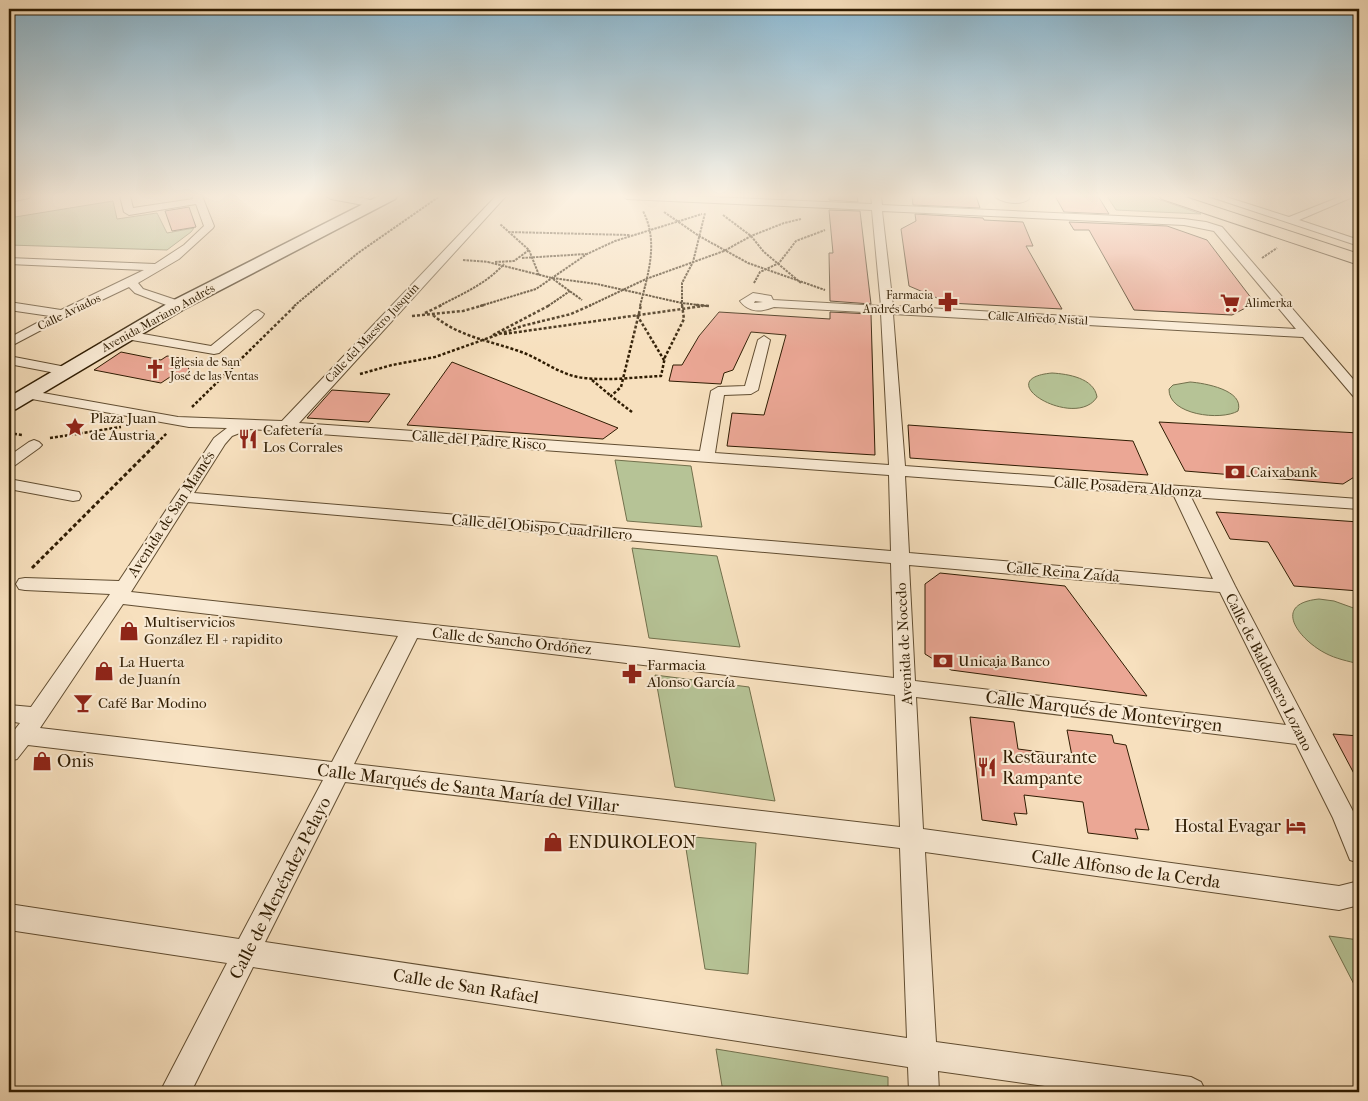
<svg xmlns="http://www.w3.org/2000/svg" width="1368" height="1101" font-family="'IM FELL French Canon',serif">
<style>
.green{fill:#b6c396;stroke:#72704c}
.building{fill:#eba795;stroke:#2f1c02}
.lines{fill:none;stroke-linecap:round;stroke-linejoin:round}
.minor-casing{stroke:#614d31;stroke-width:2}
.secondary-casing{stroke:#2f1c02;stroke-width:3}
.primary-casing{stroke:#2f1c02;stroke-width:2}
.path-far2{stroke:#2f1c02;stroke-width:2;stroke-dasharray:2.5 1;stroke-linecap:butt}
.path-far1{stroke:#2f1c02;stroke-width:2.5;stroke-dasharray:3 2;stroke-linecap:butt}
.path{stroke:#2f1c02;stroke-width:3;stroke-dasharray:4 2.5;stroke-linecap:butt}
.minor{fill:#faebd5;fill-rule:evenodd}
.secondary{fill:#faebd5;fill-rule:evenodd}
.primary{fill:#f7e0be;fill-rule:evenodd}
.labels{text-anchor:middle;stroke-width:4;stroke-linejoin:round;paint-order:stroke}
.far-poi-label{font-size:12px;fill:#2f1c02;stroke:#faebd5;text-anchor:start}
.far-street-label{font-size:12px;fill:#2f1c02;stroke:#faebd5}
.poi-label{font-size:15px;fill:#2f1c02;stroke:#faebd5;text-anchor:start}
.street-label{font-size:15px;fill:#2f1c02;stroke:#faebd5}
.near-street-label{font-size:18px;fill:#2f1c02;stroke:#faebd5}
.near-poi-label{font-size:18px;fill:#2f1c02;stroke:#faebd5;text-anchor:start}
</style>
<rect width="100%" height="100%" fill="#f7e0be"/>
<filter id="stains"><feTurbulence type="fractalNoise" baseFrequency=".004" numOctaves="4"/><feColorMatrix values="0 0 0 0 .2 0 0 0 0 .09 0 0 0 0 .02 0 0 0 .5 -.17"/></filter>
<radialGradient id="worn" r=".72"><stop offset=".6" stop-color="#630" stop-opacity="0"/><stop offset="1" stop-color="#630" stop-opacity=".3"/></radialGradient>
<path class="green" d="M1107 196H1149L1201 214 1116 210Z
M14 201 15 217 113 201 117 219 157 213 167 233 194 228 191 232 167 250 9 245V202Z
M1052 373C1068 374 1094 378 1097 397 1076 431 987 379 1052 373Z
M1190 382C1204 383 1245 390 1238 411 1221 421 1168 415 1169 389L1173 385Z
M615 460 691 466 702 527 627 521Z
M632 548 717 556 740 647 649 638Z
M1319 599 1334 601 1359 610V664C1348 661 1336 659 1325 653 1300 640 1270 604 1319 599Z
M655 675 749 687 775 801 675 787Z
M684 836 756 843 748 974 705 969Z
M1329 936 1359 940V994Z
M716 1049 888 1077V1092H723Z"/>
<path class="building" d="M829 196H857L858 202 829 200Z
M912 196H976L980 208 913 205Z
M1055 196H1098L1109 214 1064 212Z
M189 207 196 227 172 231 165 211Z
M829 210 860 211 871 304 830 301 829 253H833Z
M915 214 983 218 984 220 1023 222 1033 246H1026L1062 309 949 303 909 286 901 229 916 221Z
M1069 222 1167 226 1207 240 1255 303 1232 315 1134 310 1089 230H1074Z
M719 312 830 319V312L871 314 875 455 727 446 732 413 764 415 786 335 751 332 733 370 724 373 721 384 669 381 673 365H682L699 336Z
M121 352 161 360 167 356 187 359 189 371 184 375 170 377 161 383 94 370Z
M452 362 618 428 603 439 407 425Z
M332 390 390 394 369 422 307 418Z
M1159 422 1359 433V474L1343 484 1185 471Z
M908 425 1133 441 1148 475 910 458Z
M1216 512 1359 522V591L1294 586 1268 542 1230 539Z
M940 573 1065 586 1147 696 951 670 925 654V584Z
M970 717 1014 722 1018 749 1072 756 1067 730 1112 735 1114 743 1126 745 1149 830 1135 829 1138 839 1088 833 1083 802 1024 795 1027 814 1014 813 1017 825 982 820Z
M1333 734 1359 736V783Z"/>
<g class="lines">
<defs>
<path id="minor" d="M9 196H31L29 198 9 202Z
M120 196H130L133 208 193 199 192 196H202L214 226 213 228 179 259 138 283 143 289 182 302 184 305 182 308H174L135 293 129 287 66 317 9 347V338L50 316 9 310V302L61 310 144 270 9 264V258L155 264 184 245 204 226 196 204 129 215 124 212Z
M326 196C340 196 369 196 379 204L374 207 331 199Z
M496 196H506L299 423 700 451 711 391 718 387 745 386 758 340 764 336 770 340 758 390 751 394 724 395 715 453 889 465 881 313 774 307C761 312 749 313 740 301L753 293 771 296 773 300 881 306 872 210 627 199 622 196H688L872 204 871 196H881L882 205 1184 219 1206 222 1222 227 1359 386V398L1354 397 1303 337 893 314 905 466 1359 499V509L1191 497 1235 586 1355 815 1359 825V863L1350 860 1333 818 1296 744 916 697 923 829 1339 886 1359 881V905L1339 910 925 852 936 1042 1191 1077 1201 1082 1206 1092H1088L938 1071 939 1092H909L908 1067 253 967 191 1092H160L227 963 9 930V904L239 939 323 780 28 745 17 759 9 761V737L20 723 9 721V705L31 707 110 594 25 590 19 589 16 584 19 579 25 578 119 581 214 438 227 428 189 427 26 398 19 394 26 390 178 417 282 421ZM882 211 1184 225 1214 231 1296 329 893 306ZM755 301 763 302 754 303ZM250 429 889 475 891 551 194 493 225 444 232 436ZM905 476 1174 496 1213 579 909 553ZM188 502 891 563 894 678 644 648 131 592ZM909 565 1220 592 1286 725 915 681ZM123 604 398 636 332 762 40 728ZM417 638 895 695 900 827 354 764ZM345 782 900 848 907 1038 265 942Z
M994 196H1029V199C1020 206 1002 203 994 196Z
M1208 196H1223L1289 217 1342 196H1355L1299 220 1359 240V246Z
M258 310 264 314 262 317 219 353 214 354 126 339 120 335 126 331 211 346 254 311Z
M9 356 66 367 73 371 66 375 9 364Z
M34 440 39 442 42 445 39 448 14 466 9 468V456L29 442Z
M9 479 73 491 79 492 81 496 79 500 73 501 9 489Z"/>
<path id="secondary" d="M379 196H397L395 199 184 309 16 409 9 411V397L172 301Z"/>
<path id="primary" d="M1159 196H1182L1359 254V265L1162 199Z"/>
</defs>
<use href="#minor" class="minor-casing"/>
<use href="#secondary" class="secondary-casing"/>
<use href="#primary" class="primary-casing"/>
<path class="path-far2" d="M664 212 699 236 748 263 825 290
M723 215 751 236 764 252 801 283
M508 232 630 235
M529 250 539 275
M522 258 586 254
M1262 258 1277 248
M463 260 489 262
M488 262 552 278 597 284 682 303 707 306
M495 262 514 261 529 250 500 224
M553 279 582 300
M754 283 760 272 779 263 796 241 825 230
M294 306 358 253 440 196
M439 306C462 294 486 284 504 264
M480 306 536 289 587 254 615 241 702 214
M548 306 570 291
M589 306 646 279 724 251 751 236 784 223 801 219
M640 306C648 274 659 242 643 211
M682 306V283L693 262 705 213"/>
<path class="path-far1" d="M696 305 709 306
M425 313 442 305
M433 315C460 338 493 341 524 353 544 361 562 376 584 378 610 381 636 377 661 376L665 357 684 319 682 305
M637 315 664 360
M412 316 463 311 484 305
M504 334 703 306
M493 335 550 305
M360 374 392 365 435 357 522 326 571 314 591 305
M592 380 611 396
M192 407 296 305
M632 412 611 396 621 387 641 305
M9 433 22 435
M50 438 121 427
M157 443 167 433"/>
<path class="path" d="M32 568 158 442"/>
<use href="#minor" class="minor"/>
<use href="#secondary" class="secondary"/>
<use href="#primary" class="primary"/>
</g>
<linearGradient id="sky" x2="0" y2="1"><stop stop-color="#8ab8d2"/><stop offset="0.56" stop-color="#fbf1e2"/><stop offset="1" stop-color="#fbf1e2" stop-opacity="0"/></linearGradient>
<rect width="1368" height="350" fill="url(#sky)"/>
<defs>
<symbol id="pharmacy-bare" viewBox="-9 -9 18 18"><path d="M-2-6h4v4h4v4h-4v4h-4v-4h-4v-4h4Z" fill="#8f2418" stroke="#faebd5" stroke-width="2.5" paint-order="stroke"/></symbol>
<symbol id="supermarket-bare" viewBox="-9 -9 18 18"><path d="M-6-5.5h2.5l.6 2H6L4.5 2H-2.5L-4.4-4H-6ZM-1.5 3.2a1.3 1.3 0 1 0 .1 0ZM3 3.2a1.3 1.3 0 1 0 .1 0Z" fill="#8f2418" stroke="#faebd5" stroke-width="2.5" paint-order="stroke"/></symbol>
<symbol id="church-bare" viewBox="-9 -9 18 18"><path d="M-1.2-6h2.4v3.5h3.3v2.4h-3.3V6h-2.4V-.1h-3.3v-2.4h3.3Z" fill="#8f2418" stroke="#faebd5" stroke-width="2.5" paint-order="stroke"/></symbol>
<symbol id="sight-bare" viewBox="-9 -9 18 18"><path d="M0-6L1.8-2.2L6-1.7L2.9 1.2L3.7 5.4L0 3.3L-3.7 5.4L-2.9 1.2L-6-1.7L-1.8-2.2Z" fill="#8f2418" stroke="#faebd5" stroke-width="2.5" paint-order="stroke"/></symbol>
<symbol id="restaurant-bare" viewBox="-9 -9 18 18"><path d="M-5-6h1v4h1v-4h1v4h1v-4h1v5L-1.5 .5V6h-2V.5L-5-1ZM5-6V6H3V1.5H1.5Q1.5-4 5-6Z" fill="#8f2418" stroke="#faebd5" stroke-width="2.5" paint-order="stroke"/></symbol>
<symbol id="bank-bare" viewBox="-9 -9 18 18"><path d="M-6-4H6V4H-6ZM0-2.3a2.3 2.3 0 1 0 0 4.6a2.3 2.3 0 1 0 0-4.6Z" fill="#8f2418" stroke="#faebd5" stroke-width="2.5" paint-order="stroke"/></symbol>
<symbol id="shop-bare" viewBox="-9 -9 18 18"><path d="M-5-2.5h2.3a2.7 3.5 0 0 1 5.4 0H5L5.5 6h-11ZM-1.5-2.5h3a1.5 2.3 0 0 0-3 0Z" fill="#8f2418" stroke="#faebd5" stroke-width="2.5" paint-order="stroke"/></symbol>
<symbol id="bar-bare" viewBox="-9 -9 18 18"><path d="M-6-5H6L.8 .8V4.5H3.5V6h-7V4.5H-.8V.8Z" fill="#8f2418" stroke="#faebd5" stroke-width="2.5" paint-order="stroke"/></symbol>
<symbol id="hotel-bare" viewBox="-9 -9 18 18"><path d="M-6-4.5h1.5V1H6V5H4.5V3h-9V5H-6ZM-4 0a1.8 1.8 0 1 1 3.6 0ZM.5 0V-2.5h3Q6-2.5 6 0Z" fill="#8f2418" stroke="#faebd5" stroke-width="2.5" paint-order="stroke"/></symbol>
</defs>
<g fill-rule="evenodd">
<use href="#pharmacy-bare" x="934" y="288" width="28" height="28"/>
<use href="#supermarket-bare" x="1216" y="289" width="28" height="28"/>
<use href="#church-bare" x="141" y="355" width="28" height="28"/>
<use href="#sight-bare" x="61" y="413" width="28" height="28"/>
<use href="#restaurant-bare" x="234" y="425" width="28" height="28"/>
<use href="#bank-bare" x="1221" y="458" width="28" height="28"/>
<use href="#shop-bare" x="115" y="617" width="28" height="28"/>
<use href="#bank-bare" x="929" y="647" width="28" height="28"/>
<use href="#shop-bare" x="90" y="657" width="28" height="28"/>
<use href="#pharmacy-bare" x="618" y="660" width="28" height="28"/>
<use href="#bar-bare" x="69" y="689" width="28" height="28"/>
<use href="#shop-bare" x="28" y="747" width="28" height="28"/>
<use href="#restaurant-bare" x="973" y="753" width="28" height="28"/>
<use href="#hotel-bare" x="1282" y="812" width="28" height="28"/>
<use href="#shop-bare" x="539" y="828" width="28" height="28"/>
</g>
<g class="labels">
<g class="far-poi-label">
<text x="933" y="299" text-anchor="end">Farmacia<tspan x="933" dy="14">Andrés Carbó</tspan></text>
<text x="1245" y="307">Alimerka</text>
<text x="170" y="366">Iglesia de San<tspan x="170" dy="14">José de las Ventas</tspan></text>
</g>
<g class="far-street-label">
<text transform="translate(69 312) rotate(-26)" y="4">Calle Aviados</text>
<text transform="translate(158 318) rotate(-29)" y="4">Avenida Mariano Andrés</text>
<text transform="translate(1038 318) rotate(3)" y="4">Calle Alfredo Nistal</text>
<text transform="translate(372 333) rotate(-47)" y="4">Calle del Maestro Jusquín</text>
</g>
<g class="poi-label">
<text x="90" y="423">Plaza Juan<tspan x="90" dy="17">de Austria</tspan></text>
<text x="263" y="435">Cafetería<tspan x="263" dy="17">Los Corrales</tspan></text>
<text x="1250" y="477">Caixabank</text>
<text x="144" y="627">Multiservicios<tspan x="144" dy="17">González El + rapidito</tspan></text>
<text x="958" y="666">Unicaja Banco</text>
<text x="119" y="667">La Huerta<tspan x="119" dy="17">de Juanín</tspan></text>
<text x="647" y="670">Farmacia<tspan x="647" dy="17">Alonso García</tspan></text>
<text x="98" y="708">Café Bar Modino</text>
</g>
<g class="street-label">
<text transform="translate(479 440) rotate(4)" y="5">Calle del Padre Risco</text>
<text transform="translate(1128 487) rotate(4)" y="5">Calle Posadera Aldonza</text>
<text transform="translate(171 514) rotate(-57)" y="5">Avenida de San Mamés</text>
<text transform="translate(542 527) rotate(5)" y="5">Calle del Obispo Cuadrillero</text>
<text transform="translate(1063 572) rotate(5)" y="5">Calle Reina Zaída</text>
<text transform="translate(512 641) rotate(6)" y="5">Calle de Sancho Ordóñez</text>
<text transform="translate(904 644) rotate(-93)" y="5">Avenida de Nocedo</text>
<text transform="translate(1269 672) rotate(63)" y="5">Calle de Baldomero Lozano</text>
</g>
<g class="near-street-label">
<text transform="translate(1104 711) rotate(7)" y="6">Calle Marqués de Montevirgen</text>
<text transform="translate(468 788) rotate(7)" y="6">Calle Marqués de Santa María del Villar</text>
<text transform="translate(1126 869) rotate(8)" y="6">Calle Alfonso de la Cerda</text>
<text transform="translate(280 888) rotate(-63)" y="6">Calle de Menéndez Pelayo</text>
<text transform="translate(466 986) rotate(9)" y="6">Calle de San Rafael</text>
</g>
<g class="near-poi-label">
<text x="1002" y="763">Restaurante<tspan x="1002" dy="21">Rampante</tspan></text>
<text x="57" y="767">Onis</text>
<text x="1281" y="832" text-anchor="end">Hostal Evagar</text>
<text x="568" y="848">ENDUROLEON</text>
</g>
</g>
<rect width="1368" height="1101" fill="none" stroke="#f7e0be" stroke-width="30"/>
<rect x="10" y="10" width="1348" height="1081" fill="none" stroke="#2f1c02" stroke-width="2.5"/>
<rect x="15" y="15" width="1338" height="1071" fill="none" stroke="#2f1c02"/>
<rect width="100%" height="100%" filter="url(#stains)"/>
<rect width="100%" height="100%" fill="url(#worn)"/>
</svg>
